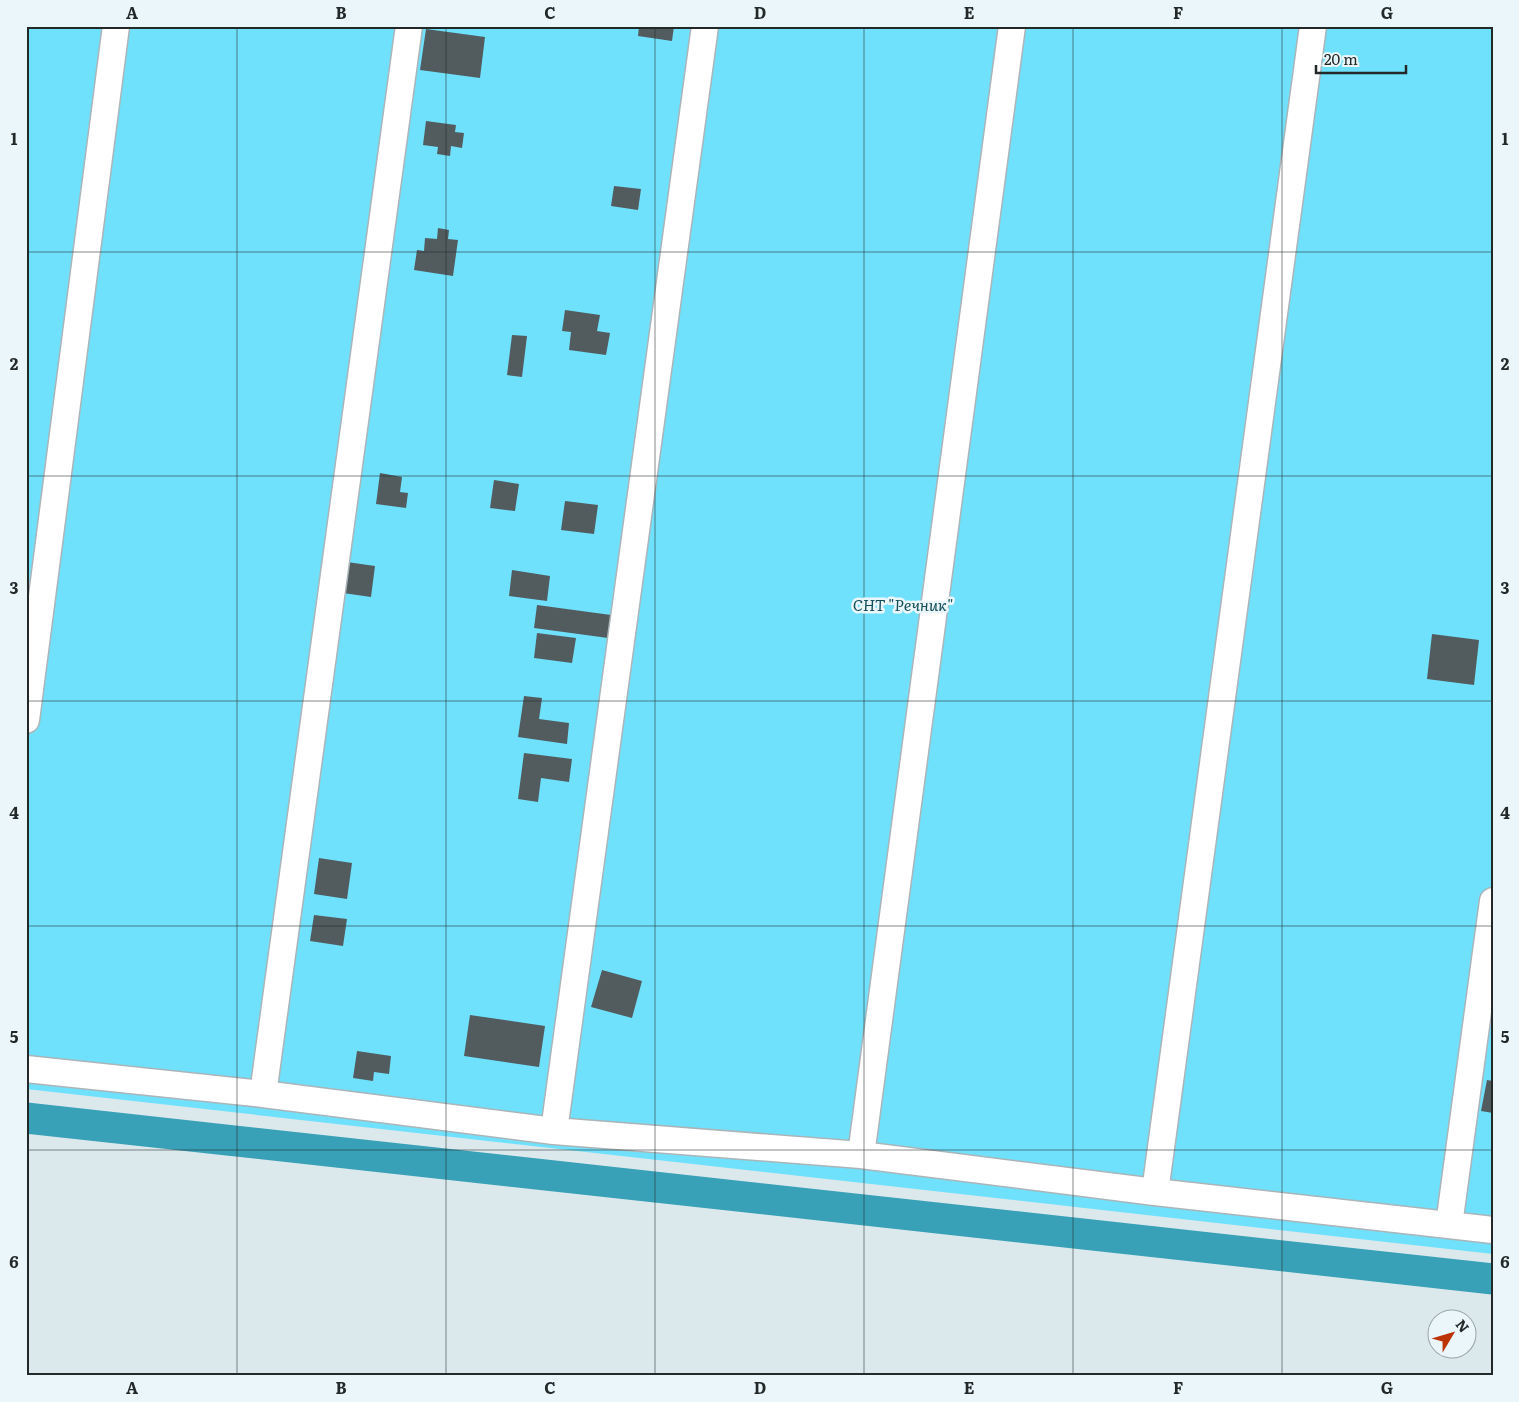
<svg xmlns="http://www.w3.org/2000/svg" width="1519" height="1402" font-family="Literata,serif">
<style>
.green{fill:#70e1fc}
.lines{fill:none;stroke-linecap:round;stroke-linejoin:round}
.canal{stroke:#38a0b7;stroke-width:31}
.building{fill:#525c5f}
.street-casing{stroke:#aab5b9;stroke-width:29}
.street{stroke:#fff;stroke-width:26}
.grid{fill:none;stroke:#232829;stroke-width:1;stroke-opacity:0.55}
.labels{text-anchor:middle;stroke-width:5;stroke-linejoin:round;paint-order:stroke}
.park-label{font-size:16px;font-style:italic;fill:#144e5b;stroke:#eaf6f9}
.neatline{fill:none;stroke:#232829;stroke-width:2}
.grid-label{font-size:16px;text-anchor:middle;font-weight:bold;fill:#232829}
</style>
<rect width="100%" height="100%" fill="#dce9ec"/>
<path class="green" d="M26 26H1493V1254L26 1089Z"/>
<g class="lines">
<path class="canal" d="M26 1118 1493 1279"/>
</g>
<path class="building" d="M639 26H674L672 41 638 36Z
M426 29 485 37 480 78 420 70Z
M426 121 456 125 455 132 464 133 462 148 451 146 450 156 437 154 438 147 423 145Z
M614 186 641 189 638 210 611 206Z
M438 228 449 230 448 239 458 240 453 276 414 270 417 250 424 251 425 238 437 239Z
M565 310 600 315 597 331 610 333 606 355 569 350 571 332 562 331Z
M512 335 527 336 522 377 507 375Z
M380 473 402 477 400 492 408 493 406 508 376 504Z
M494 480 519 484 515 511 490 508Z
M565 501 598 505 594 534 561 530Z
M347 562 375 566 371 597 343 593Z
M512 570 550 576 547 601 509 596Z
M537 605 611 615 608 638 534 628Z
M537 633 576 638 572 663 534 658Z
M1432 634 1479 640 1474 685 1427 679Z
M524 696 542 698 539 719 569 723 567 744 518 737Z
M524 753 572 759 569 782 541 778 538 802 518 799Z
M319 858 352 863 347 899 314 894Z
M314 915 347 919 343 946 310 941Z
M602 970 642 981 632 1018 591 1007Z
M470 1015 545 1026 539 1067 464 1056Z
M357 1051 391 1056 389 1074 374 1072 373 1081 353 1078Z
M1487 1080 1493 1081V1113L1481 1111Z"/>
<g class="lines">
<defs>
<path id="street" d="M26 720 116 26
M26 1069 263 1094 554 1131 861 1155 1155 1192 1493 1230
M263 1094 409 26
M554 1131 705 26
M861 1155 1012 26
M1155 1192 1313 26
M1449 1225 1493 901"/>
</defs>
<use href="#street" class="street-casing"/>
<use href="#street" class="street"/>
</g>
<path class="grid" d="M237 26V1376M446 26V1376M655 26V1376M864 26V1376M1073 26V1376M1282 26V1376M26 252H1493M26 476H1493M26 701H1493M26 926H1493M26 1150H1493"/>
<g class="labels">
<g class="park-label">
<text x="903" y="611">СНТ "Речник"</text>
</g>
</g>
<rect width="1519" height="1402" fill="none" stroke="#eaf6f9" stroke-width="55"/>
<g transform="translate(1452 1334) rotate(52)"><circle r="24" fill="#eaf6f9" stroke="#9aa4a6"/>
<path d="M0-4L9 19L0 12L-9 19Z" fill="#bc3306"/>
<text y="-8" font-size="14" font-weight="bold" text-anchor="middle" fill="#232829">N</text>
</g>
<path d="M1316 65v8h90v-8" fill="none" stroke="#232829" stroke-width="2.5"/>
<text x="1324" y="65" font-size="15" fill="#232829" stroke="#eaf6f9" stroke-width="4" paint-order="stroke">20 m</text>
<rect x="28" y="28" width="1464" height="1346" class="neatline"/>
<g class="grid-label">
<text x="132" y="19">A</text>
<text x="341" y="19">B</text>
<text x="550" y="19">C</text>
<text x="760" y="19">D</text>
<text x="969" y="19">E</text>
<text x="1178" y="19">F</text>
<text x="1387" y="19">G</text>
<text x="14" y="145">1</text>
<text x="1505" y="145">1</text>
<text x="14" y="370">2</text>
<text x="1505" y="370">2</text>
<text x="14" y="594">3</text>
<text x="1505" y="594">3</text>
<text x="14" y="819">4</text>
<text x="1505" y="819">4</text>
<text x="14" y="1043">5</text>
<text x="1505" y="1043">5</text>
<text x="14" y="1268">6</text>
<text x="1505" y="1268">6</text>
<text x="132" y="1394">A</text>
<text x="341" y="1394">B</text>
<text x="550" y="1394">C</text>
<text x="760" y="1394">D</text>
<text x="969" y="1394">E</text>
<text x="1178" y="1394">F</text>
<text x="1387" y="1394">G</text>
</g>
</svg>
